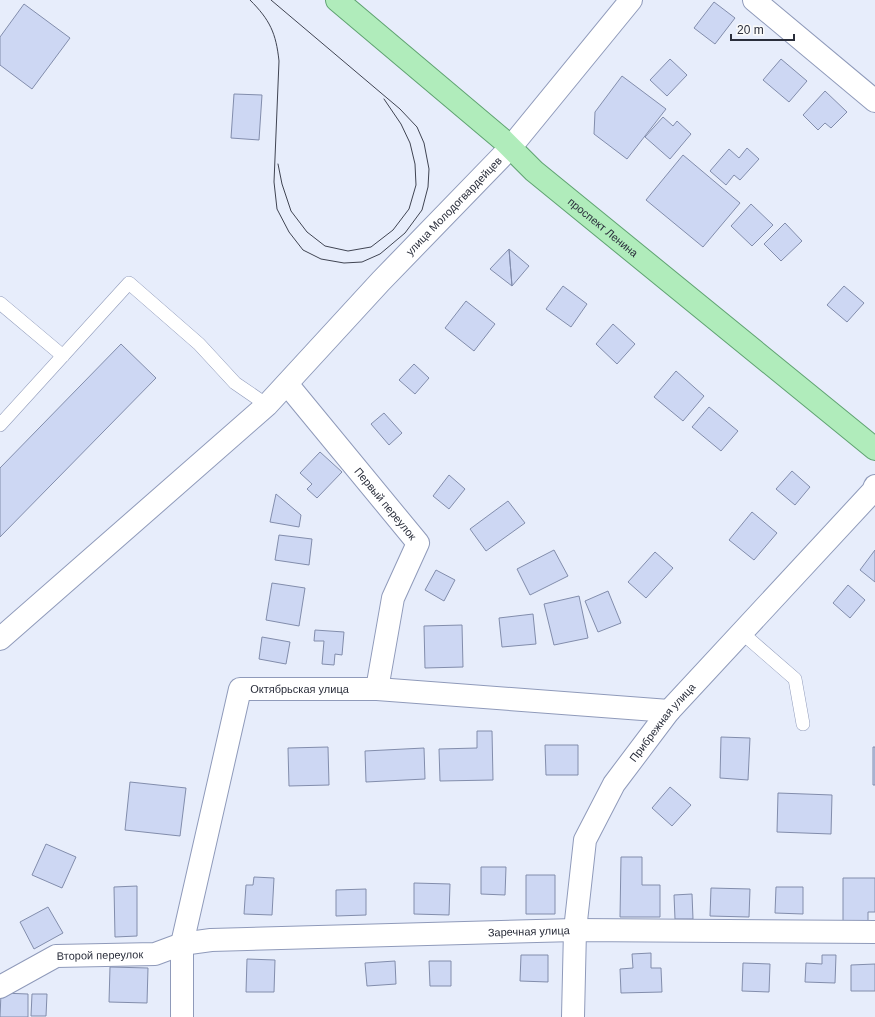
<svg xmlns="http://www.w3.org/2000/svg" width="875" height="1017" font-family="Helvetica,sans-serif">
<style>
.building{fill:#cdd7f3;stroke:#828dac}
.lines{fill:none;stroke-linecap:round;stroke-linejoin:round}
.service-casing{stroke:#8f9aba;stroke-width:14}
.minor-casing{stroke:#8f9aba;stroke-width:24}
.tertiary-casing{stroke:#8f9aba;stroke-width:24}
.primary-casing{stroke:#5fa271;stroke-width:24}
.service{stroke:#fff;stroke-width:13}
.minor{stroke:#fff;stroke-width:22}
.tertiary{stroke:#fff;stroke-width:22}
.primary{stroke:#b0ecbb;stroke-width:22}
.tram{stroke:#404452;stroke-width:1}
.labels{text-anchor:middle;stroke-width:3.5;stroke-linejoin:round;paint-order:stroke}
.street-label{font-size:11px;fill:#2a2e3b;stroke:#fafafa}
</style>
<rect width="100%" height="100%" fill="#e7edfb"/>
<path class="building" d="M714 2 735 18 715 44 694 28Z
M24 4 70 38 32 89 0 65V37Z
M670 59 687 75 667 96 650 80Z
M781 59 807 81 789 102 763 80Z
M622 76 666 109 627 159 594 134 595 112Z
M825 91 847 112 831 128 825 123 818 130 803 115Z
M234 94 262 95 259 140 231 138Z
M663 117 673 126 677 121 691 134 670 159 645 137Z
M747 148 759 159 740 180 734 175 726 185 710 171 729 149 739 158Z
M683 155 740 203 703 247 646 200Z
M751 204 773 225 752 246 731 226Z
M785 223 802 241 781 261 764 244Z
M509 249 529 266 512 286Z
M509 249 512 286 490 269Z
M563 286 587 304 571 327 546 309Z
M844 286 864 303 847 322 827 305Z
M466 301 495 324 474 351 445 328Z
M613 324 635 344 617 364 596 344Z
M121 344 156 378 0 537V468Z
M414 364 429 378 415 394 399 380Z
M676 371 704 396 683 421 654 397Z
M709 407 738 431 721 451 692 427Z
M384 413 402 433 389 445 371 424Z
M320 452 342 472 317 498 307 489 312 484 300 473Z
M792 471 810 487 795 505 776 489Z
M449 475 465 489 449 509 433 496Z
M276 494 301 515 299 527 270 522Z
M508 501 525 523 486 551 470 529Z
M752 512 777 533 754 560 729 540Z
M279 535 312 539 309 565 275 560Z
M554 550 568 576 530 595 517 569Z
M875 550V582L860 570Z
M655 552 673 568 646 598 628 582Z
M436 570 455 580 444 601 425 590Z
M272 583 305 588 299 626 266 620Z
M848 585 865 600 850 618 833 603Z
M608 591 621 623 598 632 585 601Z
M579 596 588 638 554 645 544 604Z
M533 614 536 644 502 647 499 618Z
M462 625 463 667 425 668 424 626Z
M315 630 344 632 342 655 335 654 334 665 322 664 324 641H314Z
M262 637 290 642 286 664 259 659Z
M477 731H492L493 780 440 781 439 749 477 748Z
M721 737 750 738 748 780 720 778Z
M545 745H578V775H546Z
M328 747 329 785 289 786 288 748Z
M873 747H875V785H873Z
M424 748 425 779 366 782 365 751Z
M130 782 186 788 180 836 125 830Z
M670 787 691 805 672 826 652 808Z
M778 793 832 795 831 834 777 832Z
M46 844 76 857 62 888 32 875Z
M621 857H642V885H660V917H620Z
M481 867H506L505 895 481 894Z
M526 875H555V914H526Z
M254 877 274 878 272 915 244 914 246 885H253Z
M843 878H875V912H868V925H843Z
M414 883 450 884 449 915 414 914Z
M137 886V936L115 937 114 887Z
M776 887H803V914L775 913Z
M711 888 750 889 749 917 710 916Z
M366 889V915L336 916V890Z
M692 894 693 919H675L674 895Z
M48 907 63 933 34 949 20 922Z
M651 953V968H661L662 992 621 993 620 969 633 968 632 954Z
M521 955H548V982L520 981Z
M822 955H836L835 983 805 982 806 963 822 964Z
M247 959 275 960 274 992H246Z
M395 961 396 984 367 986 365 963Z
M429 961H451V986H430Z
M743 963 770 964 769 992 742 991Z
M875 964V991H851V965Z
M110 967 148 968 147 1003 109 1002Z
M1 993 28 994V1017H0Z
M32 994H47L46 1016H31Z"/>
<g class="lines">
<defs>
<path id="service" d="M0 303 63 356
M0 425 129 283 199 344 235 383 267 405
M741 632 795 679 803 724"/>
<g id="minor">
<path d="M754 0 875 101"/>
<path id="s1" d="M287 384 418 543 393 598 377 689"/>
<path id="s2" d="M0 639 267 405 381 281 510 148"/>
<path id="s3" d="M0 987 56 956 155 954 182 944 211 940 575 930 875 932"/>
<path id="s4" d="M182 1017V944L240 689H377L669 711"/>
<path id="s5" d="M573 1017 575 930 585 840 614 784 669 711 873 491 875 486"/>
</g>
<path id="tertiary" d="M510 148 631 0"/>
<g id="primary">
<path id="s6" d="M337 0 503 140 534 171 875 449"/>
</g>
</defs>
<use href="#service" class="service-casing"/>
<use href="#minor" class="minor-casing"/>
<use href="#tertiary" class="tertiary-casing"/>
<use href="#primary" class="primary-casing"/>
<use href="#service" class="service"/>
<use href="#minor" class="minor"/>
<use href="#tertiary" class="tertiary"/>
<use href="#primary" class="primary"/>
<path class="tram" d="M250 0C270 20 276 33 279 61L274 182 277 209 289 232 303 250 321 259 344 263 362 262 380 254 405 233 422 210 428 187 429 169 424 143 417 127 400 109 271 0
M278 164 282 184 291 211 307 232 325 246 348 251 371 247 393 230 409 209 416 185 415 164 410 143 401 124 384 99"/>
</g>
<g class="labels">
<g class="street-label">
<text dy="4" stroke="none"><textPath href="#s2" startOffset="628">улица Молодогвардейцев</textPath></text>
<text dy="4" stroke="none"><textPath href="#s6" startOffset="350">проспект Ленина</textPath></text>
<text dy="4" stroke="none"><textPath href="#s1" startOffset="155">Первый переулок</textPath></text>
<text dy="4" stroke="none"><textPath href="#s4" startOffset="394">Октябрьская улица</textPath></text>
<text dy="4" stroke="none"><textPath href="#s5" startOffset="319">Прибрежная улица</textPath></text>
<text dy="4" stroke="none"><textPath href="#s3" startOffset="539">Заречная улица</textPath></text>
<text dy="4" stroke="none"><textPath href="#s3" startOffset="108">Второй переулок</textPath></text>
</g>
</g>
<path d="M731 34v6h63v-6" fill="none" stroke="#2a2e3b" stroke-width="2"/>
<text x="737" y="34" font-size="12" fill="#2a2e3b" stroke="#fafafa" stroke-width="3" paint-order="stroke">20 m</text>
</svg>
